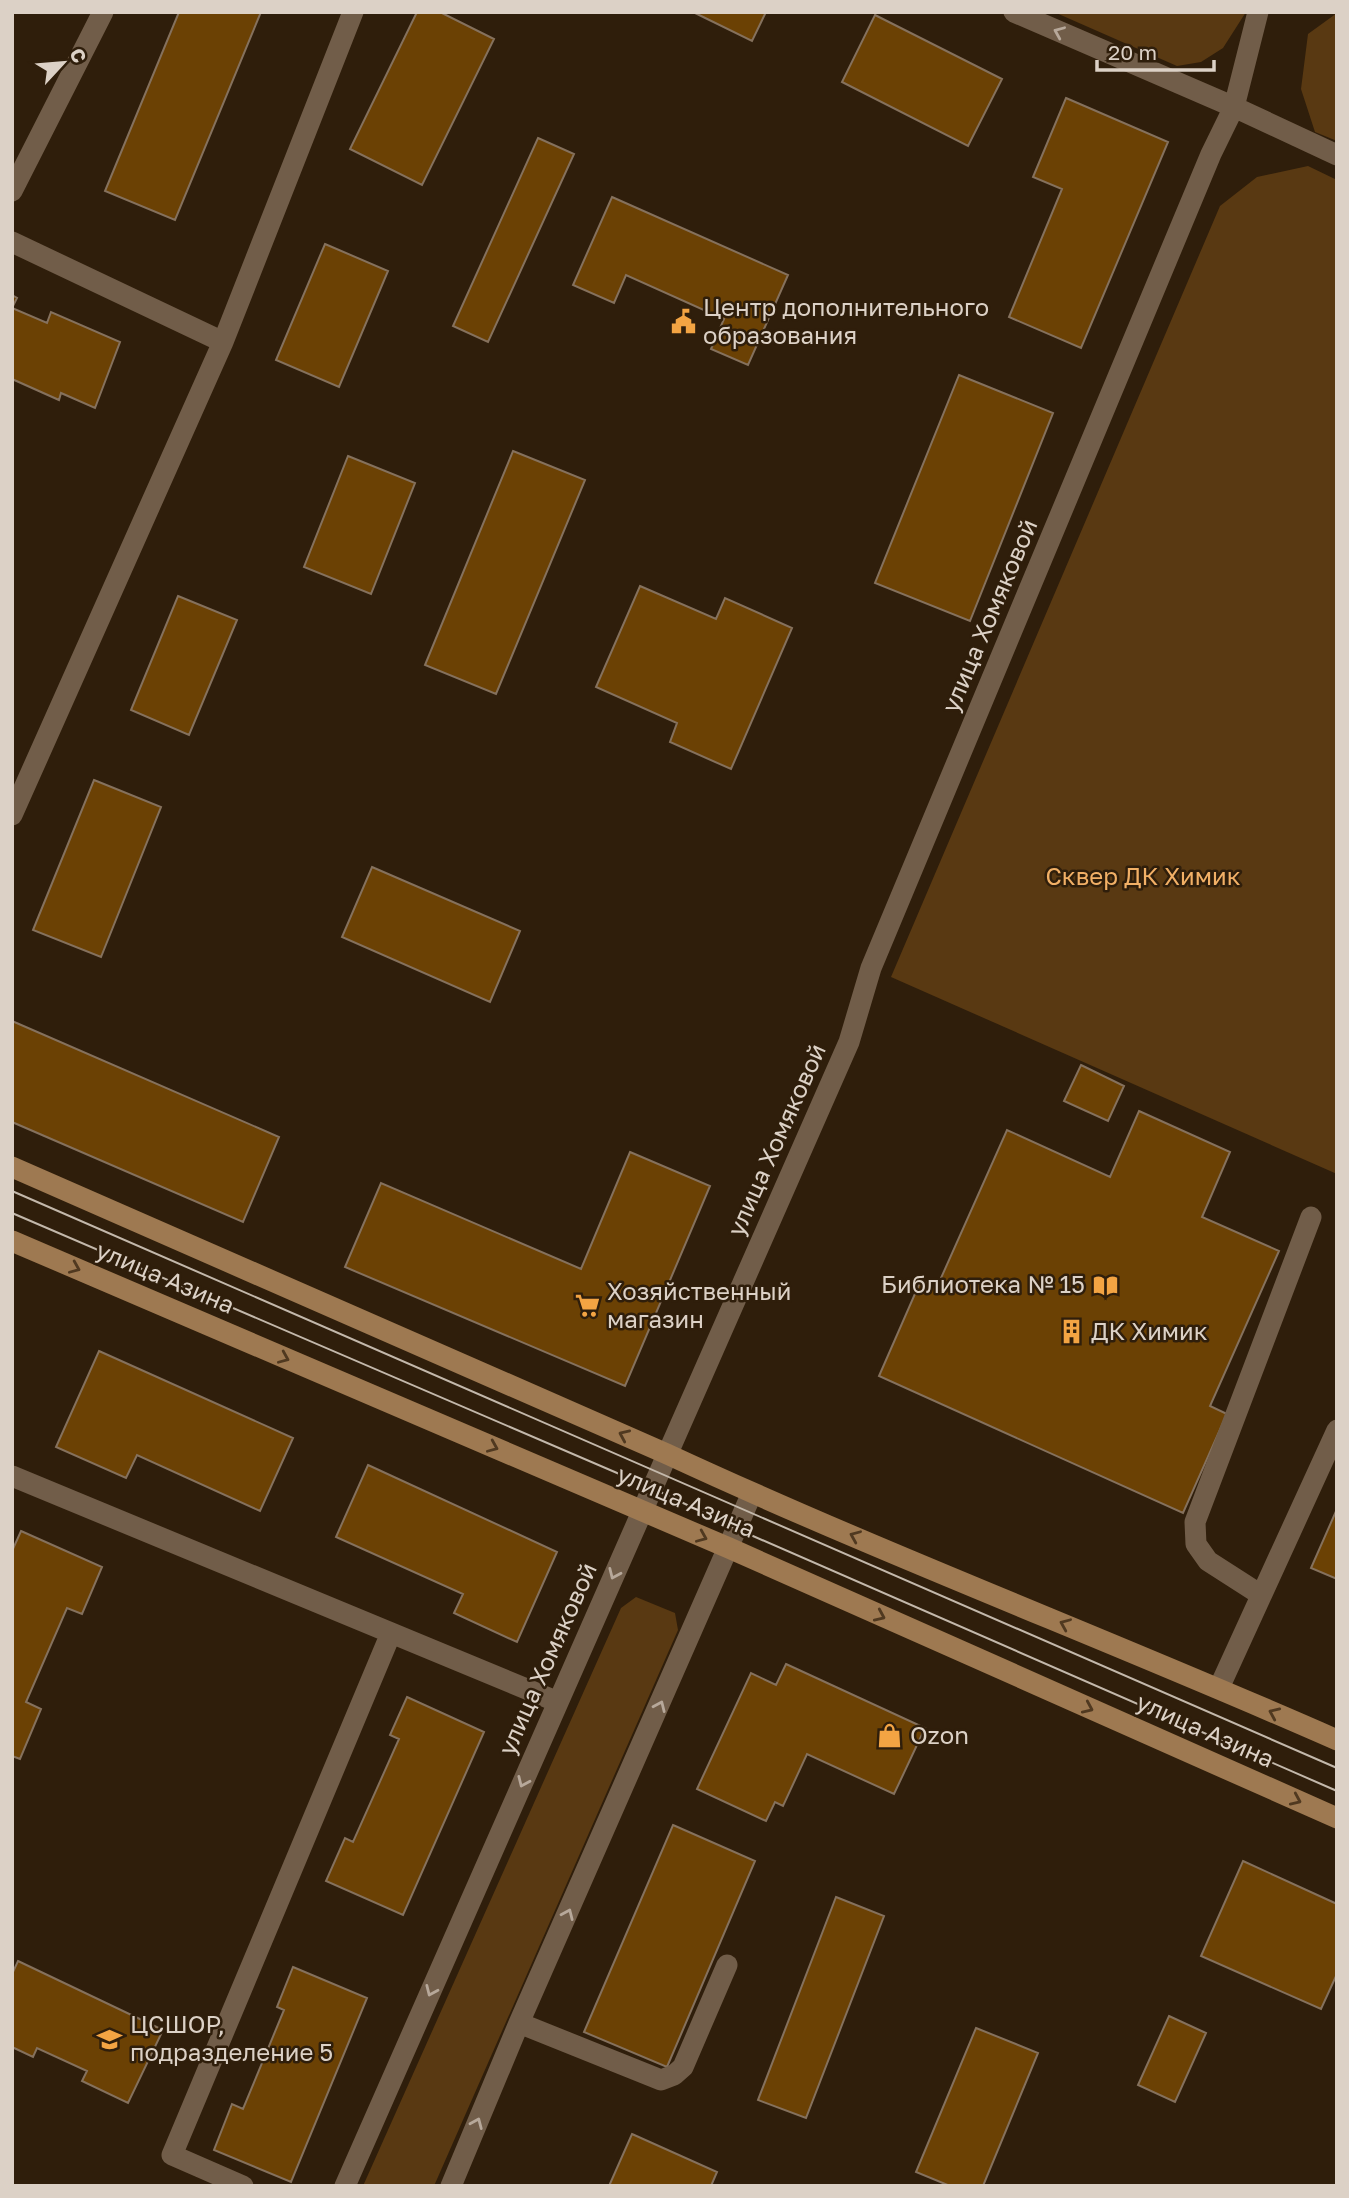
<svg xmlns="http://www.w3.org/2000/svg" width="1349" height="2198" font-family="'Golos Text',sans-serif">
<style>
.green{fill:#593912}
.building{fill:#6b4104;stroke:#85715d;stroke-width:2}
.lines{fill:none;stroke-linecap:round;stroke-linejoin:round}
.minor{stroke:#715d49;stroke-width:21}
.major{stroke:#9e7951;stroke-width:21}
.tram{stroke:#c3b8ab;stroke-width:2}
.oneway{stroke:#b7a89a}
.oneway2{stroke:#503920}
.labels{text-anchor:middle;stroke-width:5;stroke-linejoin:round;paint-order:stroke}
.poi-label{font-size:24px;fill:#dcd1c6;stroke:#2f1e0b;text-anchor:start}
.street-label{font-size:24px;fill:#dcd1c6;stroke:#2f1e0b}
.park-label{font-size:24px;fill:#f2b066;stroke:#2f1e0b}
</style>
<rect width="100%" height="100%" fill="#2f1e0b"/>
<path class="green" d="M1054 12H1246L1223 48 1201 62 1177 66Z
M1337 13V141L1315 132 1301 89 1308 34Z
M1308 166 1337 180V1174L891 977 1220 206 1257 177Z
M636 1597 675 1613 678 1630 434 2186H363L621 1608Z"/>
<path class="building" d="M179 12H261L175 220 105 191Z
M417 12H440L494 39 422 185 350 149Z
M693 12H766L752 41Z
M875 15 1002 79 968 146 842 82Z
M1066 98 1168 142 1081 348 1009 317 1062 189 1033 177Z
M538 138 574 154 488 342 453 326Z
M612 197 788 275 748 365 711 349 724 319 626 275 614 303 573 285Z
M325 244 388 271 339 387 276 360Z
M12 295 17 298 12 308 47 323 51 312 120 342 95 408 61 393 59 400 12 379Z
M959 375 1053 413 970 621 875 583Z
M513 451 585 480 496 694 425 665Z
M348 456 415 483 371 594 304 567Z
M640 586 716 619 725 598 792 628 731 769 670 742 677 723 596 687Z
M178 596 237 620 189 735 131 710Z
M94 780 161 807 101 957 33 930Z
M372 867 520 931 490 1002 342 937Z
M12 1021 279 1137 243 1222 12 1122Z
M1081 1065 1124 1086 1108 1121 1064 1101Z
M1139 1111 1230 1152 1202 1217 1279 1251 1210 1406 1227 1414 1183 1513 879 1376 921 1280 937 1287 1007 1130 1110 1177Z
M630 1152 710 1186 625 1386 345 1267 381 1183 581 1269Z
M99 1351 293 1438 260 1511 137 1455 126 1478 56 1447Z
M368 1465 557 1552 517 1642 454 1613 463 1594 336 1537Z
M1337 1509V1579L1311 1568Z
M21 1531 102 1567 82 1614 67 1608 26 1702 41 1709 20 1759 12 1756V1551Z
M786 1664 925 1728 894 1794 807 1754 783 1806 775 1802 766 1821 697 1789 751 1673 776 1685Z
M407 1697 484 1732 403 1915 326 1881 345 1838 353 1842 399 1739 390 1735Z
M673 1825 755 1861 667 2067 584 2032Z
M1243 1861 1337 1904V1974L1321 2009 1201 1956Z
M836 1897 884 1916 806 2118 758 2100Z
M18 1961 163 2030 128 2103 82 2081 87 2071 37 2048 33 2057 12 2047V1974Z
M293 1967 367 1998 291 2182 214 2150 232 2104 243 2109 284 2010 277 2007Z
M1169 2016 1206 2033 1175 2102 1138 2085Z
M976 2028 1038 2053 983 2186H950L916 2172Z
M632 2134 717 2172 711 2186H609Z"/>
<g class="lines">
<path class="minor" d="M1014 12 1234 107 1337 155
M12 191 103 12
M12 242 223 342 12 815
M223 342 353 12
M12 1476 558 1702
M1261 1595 1208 1561 1196 1544 1195 1522 1311 1217
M1219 1688 1337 1430
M519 2023 661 2080 674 2075 683 2067 727 1965
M243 2186 172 2155 391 1633
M345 2186 849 1042 871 968 1211 154 1234 107 1258 12
M451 2186 519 2023 752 1493"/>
<path class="major" d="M12 1167 667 1454C887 1556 1115 1642 1337 1740
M12 1241 729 1548 1337 1818"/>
<path class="tram" d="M12 1191 1337 1768
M12 1213 652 1488 737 1529 1337 1791"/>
</g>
<defs><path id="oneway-chevron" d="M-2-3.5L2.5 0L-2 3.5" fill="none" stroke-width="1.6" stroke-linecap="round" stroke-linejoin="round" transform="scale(1.75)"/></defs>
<g class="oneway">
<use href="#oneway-chevron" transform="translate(1059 32) rotate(-157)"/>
<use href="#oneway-chevron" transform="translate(614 1574) rotate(114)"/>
<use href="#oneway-chevron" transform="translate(660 1706) rotate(-66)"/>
<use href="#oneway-chevron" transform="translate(523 1782) rotate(114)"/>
<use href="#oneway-chevron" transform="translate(568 1914) rotate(-66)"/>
<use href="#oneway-chevron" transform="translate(431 1991) rotate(114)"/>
<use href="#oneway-chevron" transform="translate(477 2123) rotate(-67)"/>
</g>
<g class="oneway2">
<use href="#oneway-chevron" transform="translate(75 1268) rotate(23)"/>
<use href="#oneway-chevron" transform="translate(284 1358) rotate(23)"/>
<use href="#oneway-chevron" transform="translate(624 1435) rotate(-156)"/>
<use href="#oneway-chevron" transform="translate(493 1447) rotate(23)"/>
<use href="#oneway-chevron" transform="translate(855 1536) rotate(-157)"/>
<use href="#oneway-chevron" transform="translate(702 1537) rotate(23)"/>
<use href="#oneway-chevron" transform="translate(880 1616) rotate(24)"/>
<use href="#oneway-chevron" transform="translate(1065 1624) rotate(-157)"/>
<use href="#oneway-chevron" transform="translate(1088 1708) rotate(24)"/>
<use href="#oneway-chevron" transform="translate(1274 1713) rotate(-156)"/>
<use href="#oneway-chevron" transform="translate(1296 1800) rotate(24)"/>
</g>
<defs>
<symbol id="civic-bare" viewBox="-9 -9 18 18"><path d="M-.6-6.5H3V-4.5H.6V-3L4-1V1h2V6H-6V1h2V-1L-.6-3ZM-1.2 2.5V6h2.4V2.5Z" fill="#f3a443" stroke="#2f1e0b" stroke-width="2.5" paint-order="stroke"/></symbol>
<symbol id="library-bare" viewBox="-9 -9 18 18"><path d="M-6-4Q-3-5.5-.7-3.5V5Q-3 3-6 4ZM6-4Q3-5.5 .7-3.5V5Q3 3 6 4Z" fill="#f3a443" stroke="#2f1e0b" stroke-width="2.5" paint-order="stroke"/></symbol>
<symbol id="supermarket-bare" viewBox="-9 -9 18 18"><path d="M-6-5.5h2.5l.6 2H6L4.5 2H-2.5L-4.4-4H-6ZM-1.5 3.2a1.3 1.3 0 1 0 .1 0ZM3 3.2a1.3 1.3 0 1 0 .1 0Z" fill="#f3a443" stroke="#2f1e0b" stroke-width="2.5" paint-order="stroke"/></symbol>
<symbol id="building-bare" viewBox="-9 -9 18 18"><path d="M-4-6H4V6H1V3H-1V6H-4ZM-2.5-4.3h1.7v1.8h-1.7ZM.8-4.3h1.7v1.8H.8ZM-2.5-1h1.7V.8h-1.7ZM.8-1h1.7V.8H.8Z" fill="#f3a443" stroke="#2f1e0b" stroke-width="2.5" paint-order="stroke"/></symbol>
<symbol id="shop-bare" viewBox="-9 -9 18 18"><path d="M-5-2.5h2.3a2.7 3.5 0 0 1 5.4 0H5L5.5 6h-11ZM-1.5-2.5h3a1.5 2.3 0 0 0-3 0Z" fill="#f3a443" stroke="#2f1e0b" stroke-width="2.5" paint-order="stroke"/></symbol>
<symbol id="school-bare" viewBox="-9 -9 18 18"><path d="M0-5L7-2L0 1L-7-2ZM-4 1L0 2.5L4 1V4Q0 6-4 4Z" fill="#f3a443" stroke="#2f1e0b" stroke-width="2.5" paint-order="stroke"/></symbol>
</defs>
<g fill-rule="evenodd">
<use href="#civic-bare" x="666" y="304" width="35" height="35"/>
<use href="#library-bare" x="1088" y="1268" width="35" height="35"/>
<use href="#supermarket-bare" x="570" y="1288" width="35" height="35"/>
<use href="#building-bare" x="1054" y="1314" width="35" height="35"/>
<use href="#shop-bare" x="872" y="1718" width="35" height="35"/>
<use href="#school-bare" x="92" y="2022" width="35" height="35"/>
</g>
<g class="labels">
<g class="poi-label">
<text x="703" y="316">Центр дополнительного<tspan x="703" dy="28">образования</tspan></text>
<text x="1085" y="1293" text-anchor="end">Библиотека № 15</text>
<text x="607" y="1300">Хозяйственный<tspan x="607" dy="28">магазин</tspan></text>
<text x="1091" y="1340">ДК Химик</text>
<text x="910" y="1744">Ozon</text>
<text x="130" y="2033">ЦСШОР,<tspan x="130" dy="28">подразделение 5</tspan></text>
</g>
<g class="street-label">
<text transform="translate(990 616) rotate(-67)" y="8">улица Хомяковой</text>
<text transform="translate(777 1140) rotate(-66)" y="8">улица Хомяковой</text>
<text transform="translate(165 1278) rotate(23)" y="8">улица Азина</text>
<text transform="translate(686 1502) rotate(23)" y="8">улица Азина</text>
<text transform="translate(548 1659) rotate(-66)" y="8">улица Хомяковой</text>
<text transform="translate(1205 1731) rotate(24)" y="8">улица Азина</text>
</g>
<g class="park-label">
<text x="1143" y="885">Сквер ДК Химик</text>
</g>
</g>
<rect width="1349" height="2198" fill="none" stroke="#dcd1c6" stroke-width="28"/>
<g transform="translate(63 63) rotate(64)" stroke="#2f1e0b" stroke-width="5" paint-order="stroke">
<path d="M0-5L12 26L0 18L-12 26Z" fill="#dcd1c6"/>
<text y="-10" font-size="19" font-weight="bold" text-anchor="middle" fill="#dcd1c6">С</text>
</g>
<path d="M1097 60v10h117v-10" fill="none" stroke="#dcd1c6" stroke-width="3.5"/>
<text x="1108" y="60" font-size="21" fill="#dcd1c6" stroke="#2f1e0b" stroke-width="5" paint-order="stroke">20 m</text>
</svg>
